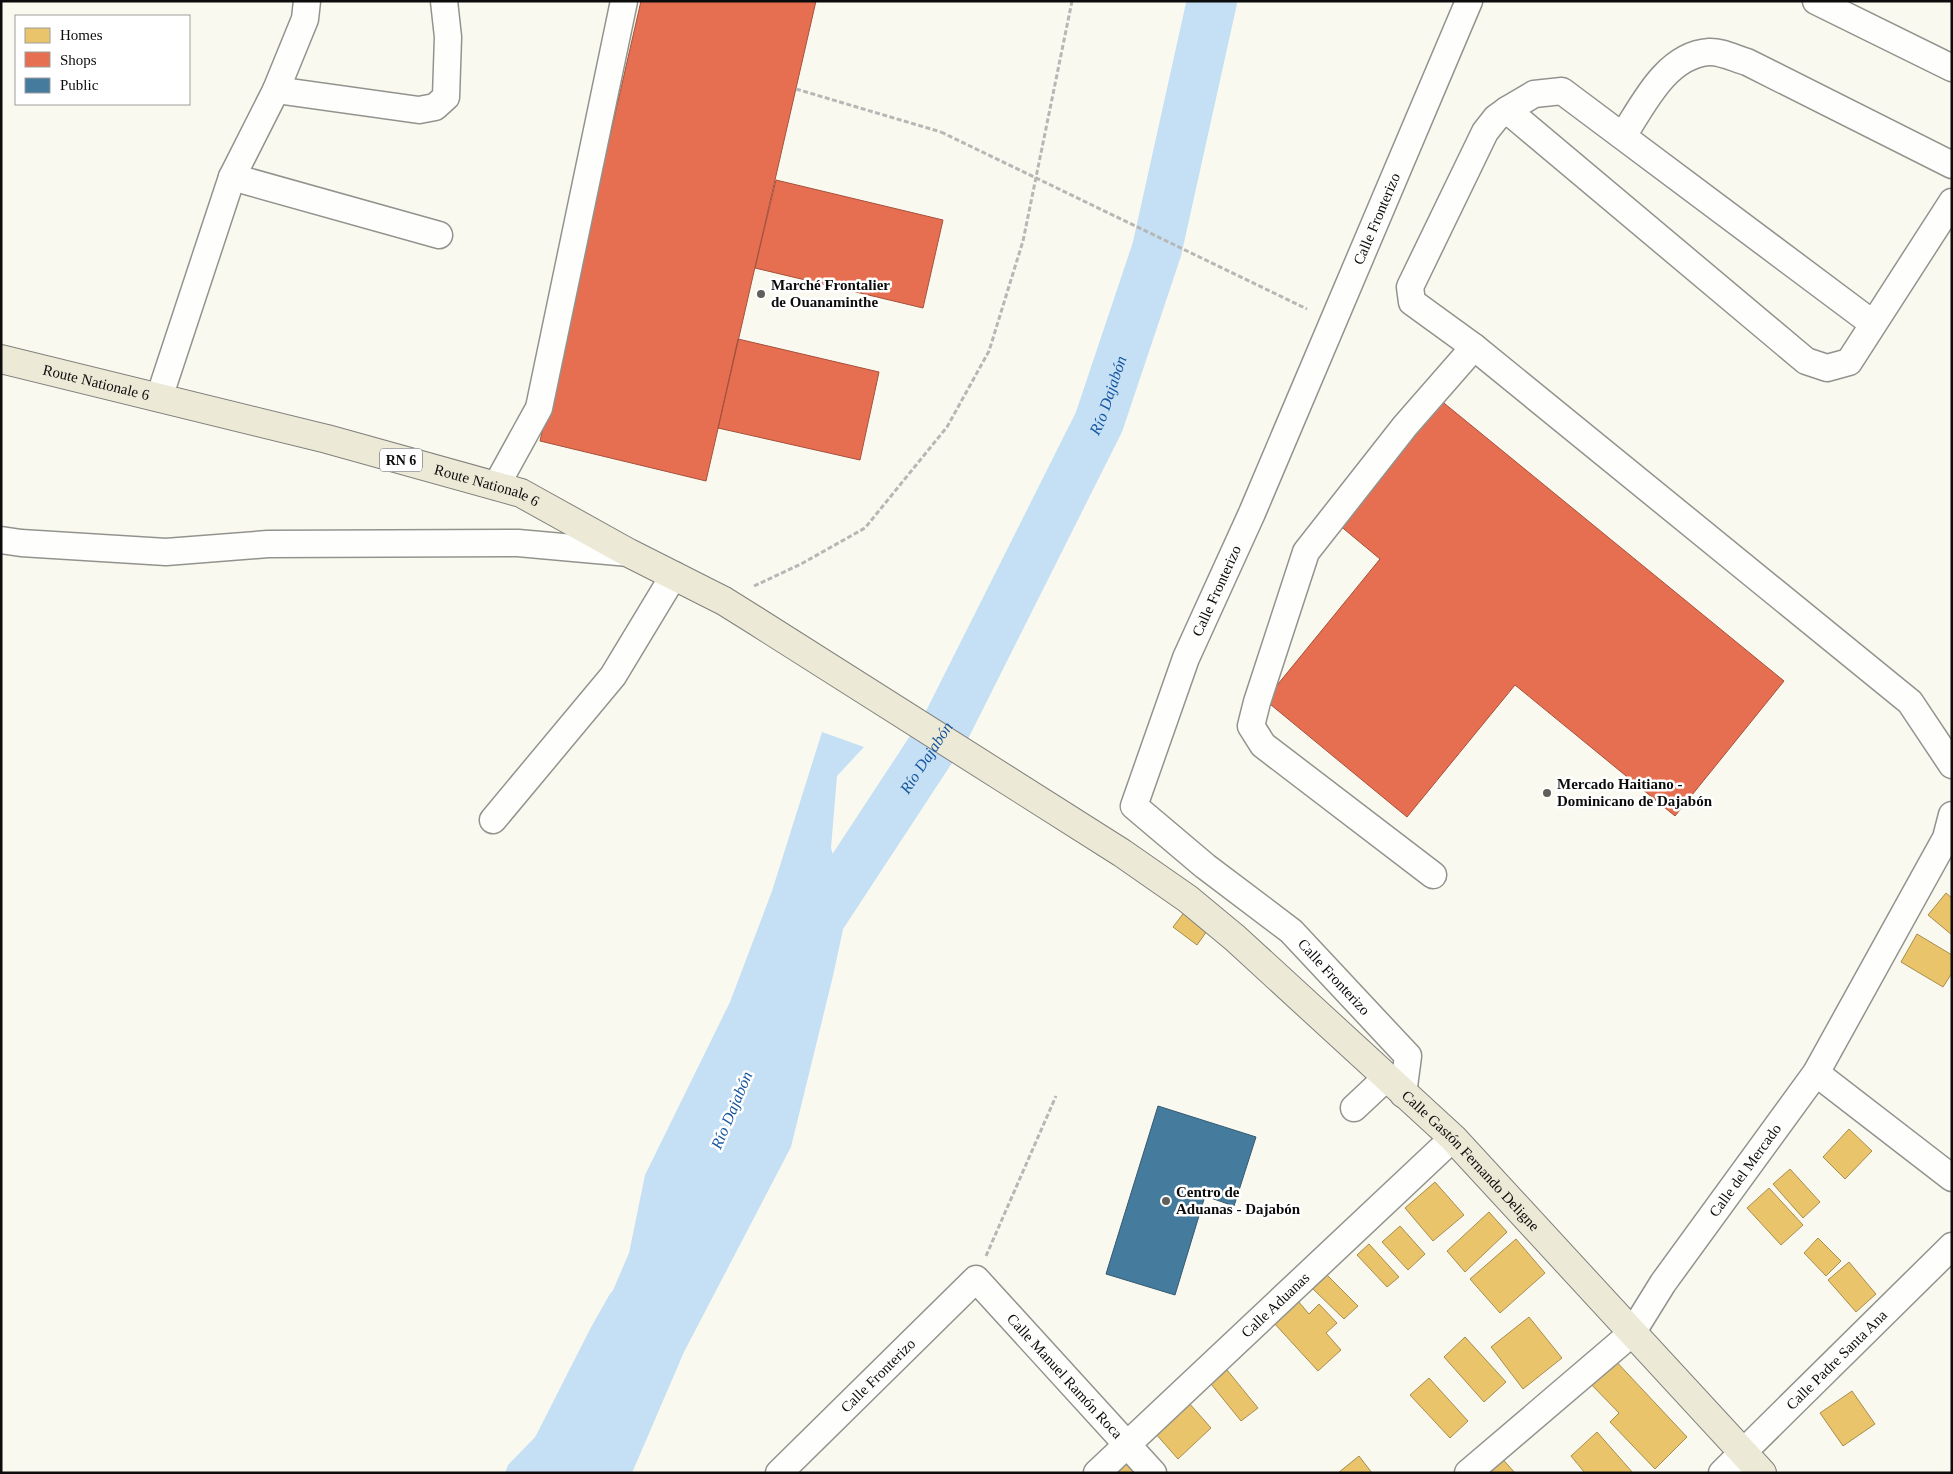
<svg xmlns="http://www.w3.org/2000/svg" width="1953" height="1474" font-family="Georgia,serif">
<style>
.water{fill:#c5e0f5}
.homes{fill:#e9c46a;stroke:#a78d4e}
.shops{fill:#e76f51;stroke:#a5513c}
.public{fill:#457b9d;stroke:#345a72}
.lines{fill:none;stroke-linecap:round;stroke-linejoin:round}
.river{stroke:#c5e0f5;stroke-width:50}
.minor-casing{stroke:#93938e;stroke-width:29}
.major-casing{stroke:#80807c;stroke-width:30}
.path{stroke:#b7b7b5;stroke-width:3;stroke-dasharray:5 2.5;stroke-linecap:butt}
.minor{stroke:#fefefd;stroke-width:26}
.major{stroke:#ece9d7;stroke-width:28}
.path-bridge{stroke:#b7b7b5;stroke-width:3;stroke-dasharray:5 2.5;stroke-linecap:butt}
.poi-dot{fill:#5f5f5b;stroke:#fff;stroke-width:2}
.labels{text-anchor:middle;stroke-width:5;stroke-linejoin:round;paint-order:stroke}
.shield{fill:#fff;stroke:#555;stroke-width:1}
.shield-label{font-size:14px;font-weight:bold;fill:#0c0c0c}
.street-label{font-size:15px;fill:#0c0c0c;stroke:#fff}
.poi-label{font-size:15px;font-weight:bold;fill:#0c0c0c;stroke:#fff;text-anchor:start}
.water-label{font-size:16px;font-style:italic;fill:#14559e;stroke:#fff}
</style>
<rect width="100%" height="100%" fill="#faf9ef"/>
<path class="water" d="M822 732 864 747 837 776 831 848 848 906 833 976 791 1147 684 1352 632 1473H505L508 1465 538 1434 579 1426 599 1378 592 1339 629 1253 645 1175 730 1002 772 891Z"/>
<path class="homes" d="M1946 893 1952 898V935L1928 915Z
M1189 906 1212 924 1197 945 1173 927Z
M1917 934 1952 955V973L1943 987 1901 962Z
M1849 1129 1872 1151 1845 1179 1823 1157Z
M1790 1169 1820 1202 1803 1218 1773 1184Z
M1435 1182 1464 1215 1433 1241 1405 1208Z
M1769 1188 1803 1225 1781 1245 1747 1208Z
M1489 1212 1507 1232 1465 1272 1447 1251Z
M1400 1226 1425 1254 1408 1270 1382 1242Z
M1818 1238 1841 1261 1826 1276 1804 1253Z
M1516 1239 1545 1273 1500 1313 1470 1279Z
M1369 1244 1399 1277 1387 1287 1357 1255Z
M1849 1262 1876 1294 1856 1312 1828 1280Z
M1327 1275 1358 1306 1344 1319 1313 1289Z
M1298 1301 1309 1314 1319 1304 1337 1323 1326 1333 1341 1350 1318 1371 1274 1323Z
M1529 1317 1562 1358 1523 1389 1491 1347Z
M1465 1337 1506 1382 1484 1402 1444 1357Z
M1612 1357 1687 1437 1655 1469 1610 1422 1619 1413 1585 1378Z
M1227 1370 1258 1408 1241 1421 1211 1384Z
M1429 1378 1468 1421 1450 1438 1410 1395Z
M1852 1391 1875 1424 1843 1446 1820 1413Z
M1189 1403 1211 1428 1178 1459 1155 1433Z
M1597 1432 1633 1473H1585L1571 1456Z
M1498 1454 1515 1473H1484Z
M1359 1456 1372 1473H1338Z
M1125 1458 1138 1473H1107Z"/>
<path class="shops" d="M641 1H816L706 481 540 441Z
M776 180 943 220 923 308 755 268Z
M738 339 879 372 860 460 718 428Z
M1439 399 1784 681 1675 816 1515 685 1407 817 1265 700 1380 559 1338 524Z"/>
<path class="public" d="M1158 1106 1256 1137 1234 1206 1205 1196 1175 1295 1106 1274Z"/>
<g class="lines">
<g class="river">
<path id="s1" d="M804 943 947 725 1099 422 1157 249 1212 1"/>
<path d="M545 1473 612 1341 630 1309"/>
</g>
<defs>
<g id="minor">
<path d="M1816 1 1952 68"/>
<path d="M276 90 419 110 435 107 446 97 448 37 444 1"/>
<path d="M1507 110 1534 94 1562 91 1872 323"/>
<path d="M1623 136C1643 105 1666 55 1709 52 1720 51 1736 59 1747 62L1952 165"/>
<path d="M232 177 439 235"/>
<path d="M1952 202 1849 362 1827 368 1806 361 1507 110 1496 118 1485 132 1410 287 1412 302 1474 347 1910 702 1952 765"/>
<path d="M159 398 232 177 276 90 305 19 307 1"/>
<path d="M496 486 539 408 624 1"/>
<path d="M1 540 21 543 166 552 268 544 518 543 629 553"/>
<path d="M493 820 613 676 674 575"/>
<path d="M1433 875 1263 745 1251 726 1257 702 1306 552 1405 426 1474 347"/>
<path d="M1816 1073 1952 1178"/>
<path id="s2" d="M1403 1094 1408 1056 1291 931 1205 866 1134 806 1186 658 1252 513 1469 1"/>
<path d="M1354 1108 1387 1077"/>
<path id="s3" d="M779 1473 976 1279 1153 1473"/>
<path id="s4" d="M1097 1473 1453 1138"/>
<path id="s5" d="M1468 1473 1632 1333 1663 1283 1816 1073 1946 838 1952 815"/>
<path id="s6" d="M1722 1473 1952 1246"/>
</g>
<g id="major">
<path id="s7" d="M1 359 327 439 521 493 629 553 724 601 756 621 1122 853 1188 899 1235 938 1453 1138 1762 1473"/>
</g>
</defs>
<use href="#minor" class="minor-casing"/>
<use href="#major" class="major-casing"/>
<path class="path" d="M796 89 941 132
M754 586 801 564 865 528 947 427 989 351 1023 241 1072 1
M986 1256 1056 1096"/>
<use href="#minor" class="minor"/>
<use href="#major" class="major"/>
<path class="path-bridge" d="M941 132 1307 309"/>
</g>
<g class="poi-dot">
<circle cx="761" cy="294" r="5"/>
<circle cx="1547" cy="793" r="5"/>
<circle cx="1166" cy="1201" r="5"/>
</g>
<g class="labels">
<rect class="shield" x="380" y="448.5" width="42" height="23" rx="4"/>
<g class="shield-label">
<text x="401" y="465">RN 6</text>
</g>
<g class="street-label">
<text dy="5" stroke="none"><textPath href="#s2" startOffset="1046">Calle Fronterizo</textPath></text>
<text dy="5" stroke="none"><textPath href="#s7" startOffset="98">Route Nationale 6</textPath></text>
<text dy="5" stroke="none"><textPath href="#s7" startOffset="502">Route Nationale 6</textPath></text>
<text dy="5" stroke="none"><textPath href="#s2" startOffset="641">Calle Fronterizo</textPath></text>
<text transform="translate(1334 977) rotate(47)" y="5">Calle Fronterizo</text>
<text dy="5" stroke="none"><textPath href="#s7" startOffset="1704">Calle Gastón Fernando Deligne</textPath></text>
<text dy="5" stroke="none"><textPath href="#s5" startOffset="414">Calle del Mercado</textPath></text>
<text dy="5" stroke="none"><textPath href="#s4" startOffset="245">Calle Aduanas</textPath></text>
<text dy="5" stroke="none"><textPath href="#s6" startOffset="161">Calle Padre Santa Ana</textPath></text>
<text dy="5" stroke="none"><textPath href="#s3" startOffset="139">Calle Fronterizo</textPath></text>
<text dy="5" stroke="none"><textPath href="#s3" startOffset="408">Calle Manuel Ramón Roca</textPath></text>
</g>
<g class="poi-label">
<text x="771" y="290">Marché Frontalier<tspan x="771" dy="17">de Ouanaminthe</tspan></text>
<text x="1557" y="789">Mercado Haitiano -<tspan x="1557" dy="17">Dominicano de Dajabón</tspan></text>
<text x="1176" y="1197">Centro de<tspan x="1176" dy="17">Aduanas - Dajabón</tspan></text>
</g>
<g class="water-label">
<text dy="6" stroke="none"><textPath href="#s1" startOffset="628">Río Dajabón</textPath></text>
<text dy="6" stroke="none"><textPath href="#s1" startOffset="222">Río Dajabón</textPath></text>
<text transform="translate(731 1110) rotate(-67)" y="6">Río Dajabón</text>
</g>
</g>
<rect width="1953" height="1474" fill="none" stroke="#0c0c0c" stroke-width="5"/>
<rect x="15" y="15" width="175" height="90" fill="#ffffff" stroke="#9e9e9e"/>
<rect x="25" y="28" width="25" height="15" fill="#e9c46a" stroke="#9e9e9e"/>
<text x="60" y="40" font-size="15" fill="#0c0c0c">Homes</text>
<rect x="25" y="52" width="25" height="15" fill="#e76f51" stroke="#9e9e9e"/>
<text x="60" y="65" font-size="15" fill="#0c0c0c">Shops</text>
<rect x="25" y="78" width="25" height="15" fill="#457b9d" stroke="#9e9e9e"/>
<text x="60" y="90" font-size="15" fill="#0c0c0c">Public</text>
</svg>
